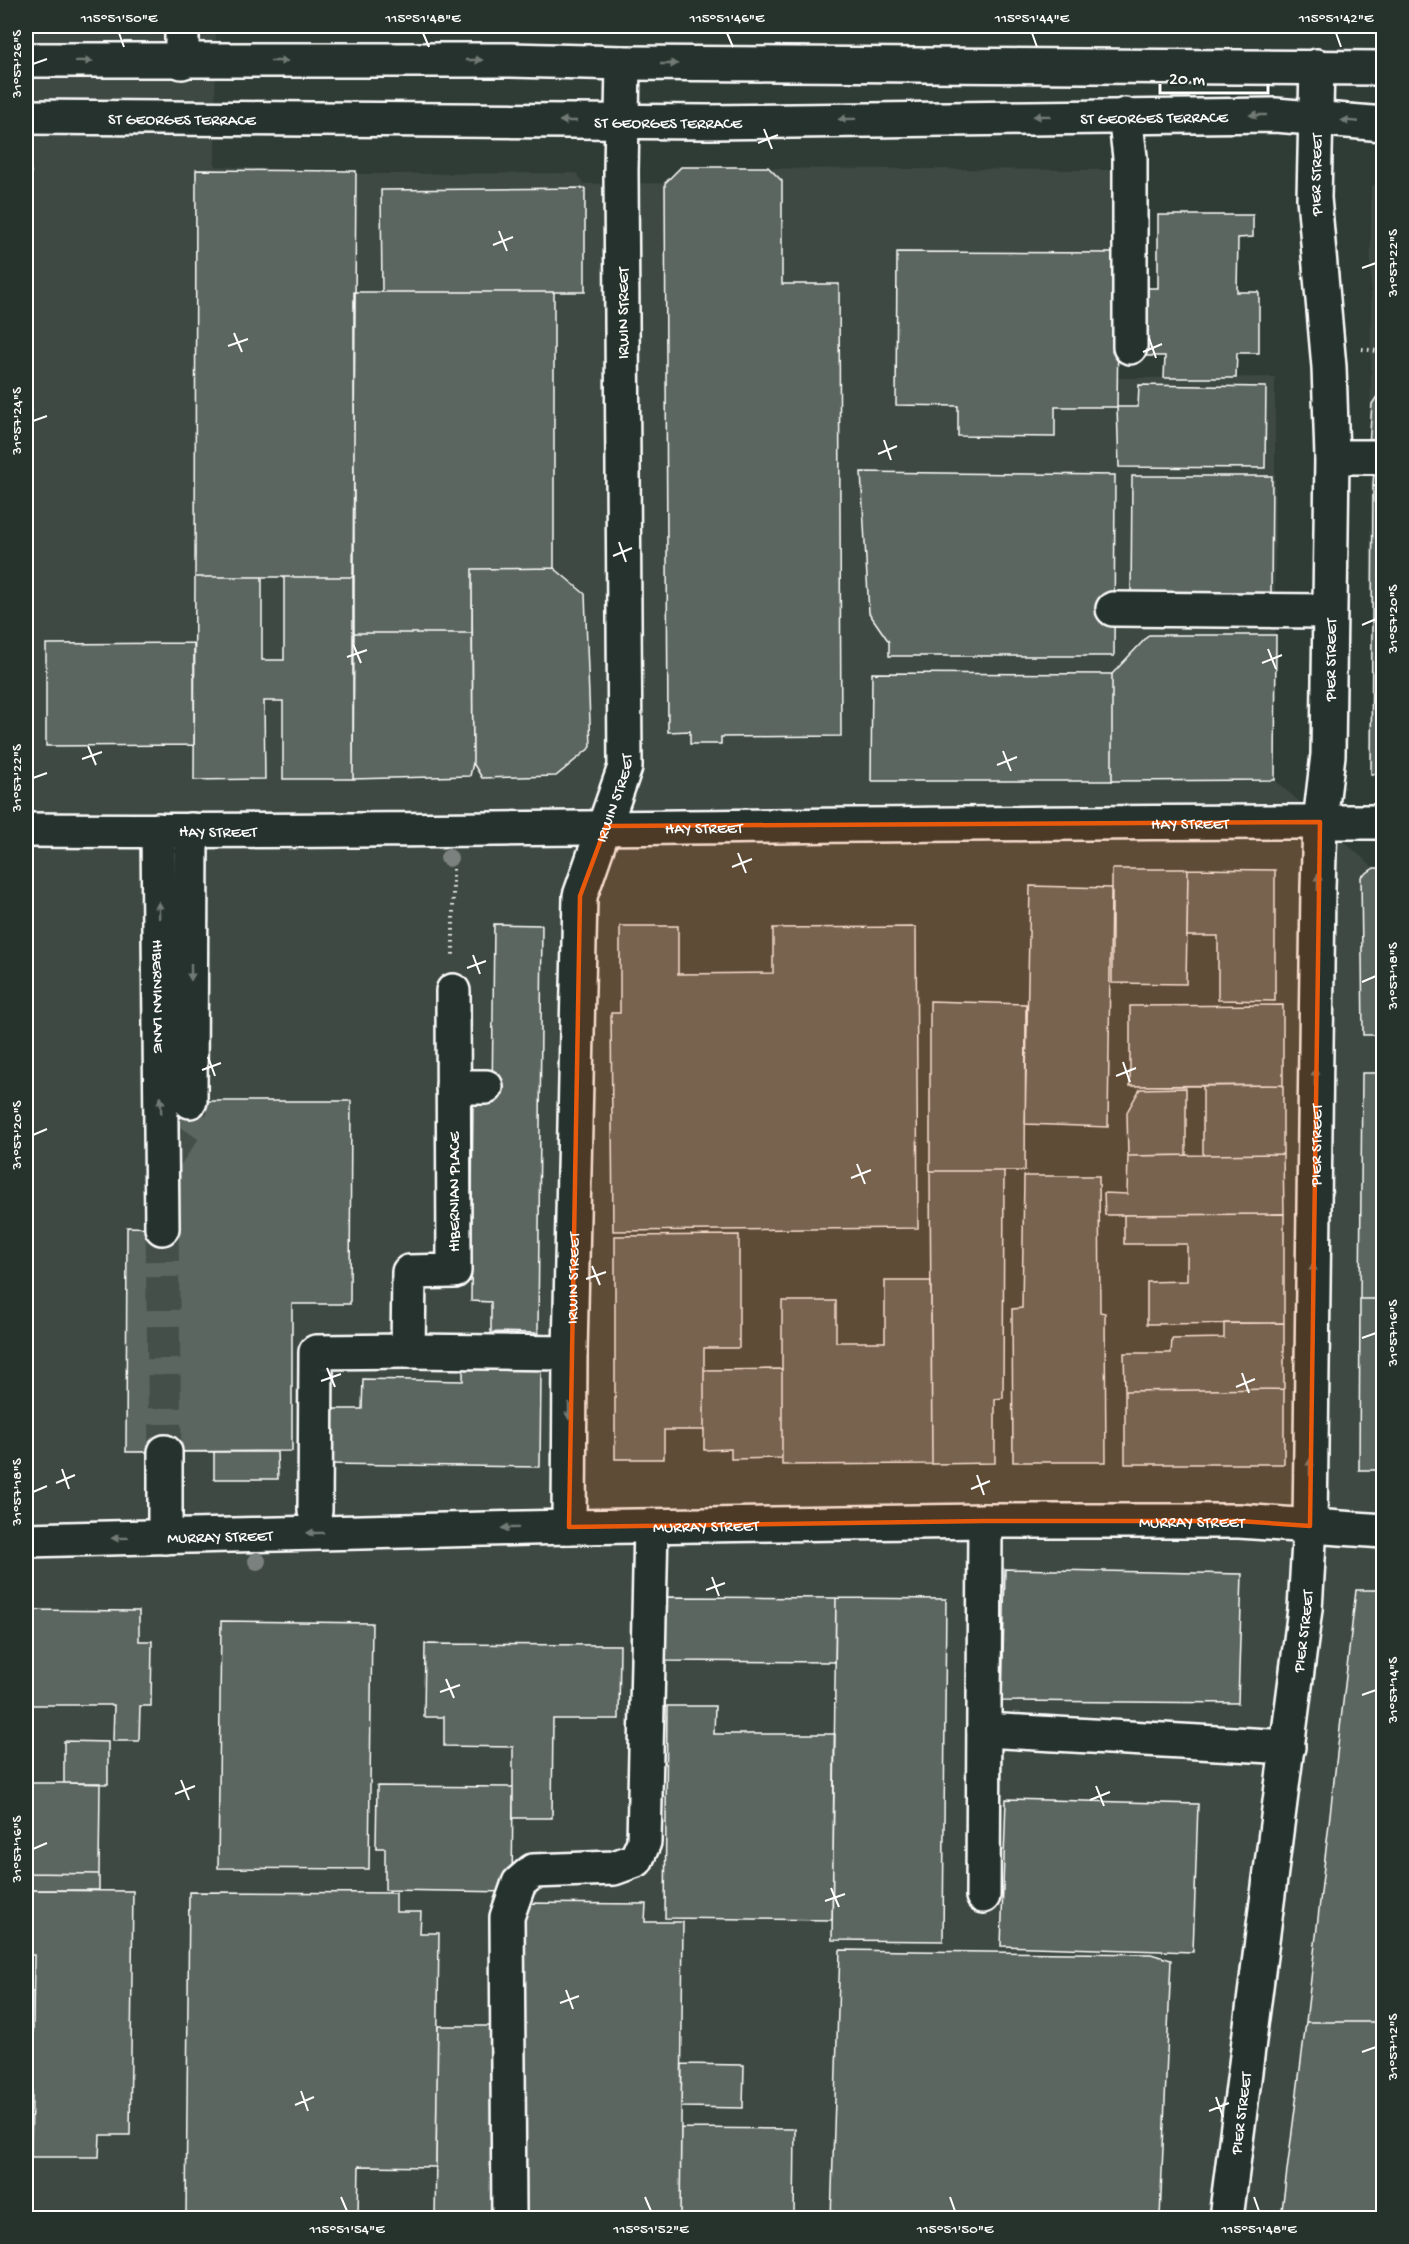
<svg xmlns="http://www.w3.org/2000/svg" width="1409" height="2244" font-family="'Gochi Hand',sans-serif">
<style>
.built{fill:#3c4842}
.building{fill:#5b6661;stroke:#fff;stroke-width:1.5}
.lines{fill:none;stroke-linecap:round;stroke-linejoin:round}
.minor-tunnel{stroke:#444f49;stroke-width:33;stroke-dasharray:33 16;stroke-linecap:butt}
.minor-casing{stroke:#fff;stroke-width:38}
.major-casing{stroke:#fff;stroke-width:38}
.path{stroke:#fff;stroke-width:4;stroke-dasharray:1.5 4.5;stroke-linecap:butt}
.minor{stroke:#26332d;stroke-width:33}
.major{stroke:#26332d;stroke-width:33}
.tree{fill:#7a817e}
.oneway{fill:#727a76}
.marked{fill:#e8590c;fill-opacity:0.2;stroke:#e8590c;stroke-width:4.5;stroke-linejoin:round}
.ticks{fill:none;stroke:#fff;stroke-width:2}
.labels{text-anchor:middle;stroke-width:4.5;stroke-linejoin:round;paint-order:stroke}
.street-label{font-size:16px;fill:#fff;stroke:#26332d}
.neatline{fill:none;stroke:#fff;stroke-width:2}
.ticks-label{font-size:15px;text-anchor:middle;fill:#fff}
</style>
<rect width="100%" height="100%" fill="#2f3b35"/>
<filter id="ink" filterUnits="userSpaceOnUse"><feTurbulence type="fractalNoise" baseFrequency=".0167" numOctaves="2"/><feDisplacementMap in="SourceGraphic" scale="12" xChannelSelector="R" yChannelSelector="G"/><feConvolveMatrix kernelMatrix="1 2 1 2 8 2 1 2 1" color-interpolation-filters="sRGB"/></filter>
<g filter="url(#ink)">
<path class="built" d="M26 26H216L215 166 361 174 577 173 584 184 665 183 679 168 1116 170 1118 378 1275 377V780L1374 868H1383V2218H26Z
M1383 175 1384 774H1370L1371 188Z"/>
<path class="building" d="M681 167H768L782 181V284H839L841 736 721 737V744H690V731L668 732 665 183Z
M196 170 356 171 353 577H195Z
M26 171H31V439H26Z
M585 188V292H382L381 190Z
M1158 215H1253V237L1238 238 1237 292H1259V353H1237L1236 378H1164L1165 356H1138L1139 288H1158Z
M897 252 1119 253 1117 407H1055V437L958 436V406L896 405Z
M354 292H554V568L472 569V633H354Z
M1139 385 1266 387 1265 468 1119 467 1117 407H1138Z
M1384 386V445H1369L1372 404Z
M1374 471H1384V495L1373 485Z
M861 472 1115 475 1114 656H889V642L869 613Z
M1132 476H1272L1271 598H1131Z
M1373 485 1384 495V774H1371Z
M554 568 585 594 591 747 556 776 482 778 473 763 472 569Z
M195 577H262V660H284V577H353V779H283V701H264L265 779 194 780Z
M354 633H472L473 763 470 776 353 779Z
M1149 635H1276L1275 780 1112 781V674Z
M194 643V745L46 746V644Z
M872 673 1112 674V781H871Z
M1374 868H1384V1035H1363L1361 877Z
M1112 869H1188L1186 984 1112 983Z
M1188 869 1275 870V1001L1218 1000V936H1187Z
M1030 886 1111 888 1108 1127 1025 1124Z
M494 924 542 925 538 1333 491 1332V1302L471 1301 473 1099 492 1100Z
M620 926H678V974L773 973V928L916 927 918 1228 613 1231 611 1013H620Z
M930 1001 1026 1004 1025 1171H930Z
M1283 1005V1085L1130 1086V1006Z
M1362 1073H1384V1299H1360Z
M1283 1085V1154L1203 1155V1086Z
M1186 1088V1155L1128 1156 1127 1112 1140 1089Z
M167 1101H351L350 1304H292V1451L126 1452 127 1227 162 1228Z
M1283 1154 1284 1214 1105 1215 1104 1193 1127 1194 1128 1156Z
M930 1171H1004L1003 1398 995 1399V1463L932 1464Z
M1024 1176H1099L1100 1312 1105 1313 1106 1462H1013L1012 1309 1022 1308Z
M1284 1214V1323L1147 1324V1282L1187 1281V1244H1124V1215Z
M739 1235V1348H704V1430H664V1459H615V1236Z
M885 1281H931L932 1464 782 1465V1301H836V1342H885Z
M1360 1299H1384V1470H1359Z
M1224 1323H1284V1389L1125 1391 1124 1353H1171L1172 1339 1224 1338Z
M463 1369 541 1370 540 1467 328 1464 329 1409H362L363 1379 463 1381Z
M782 1369V1458L731 1459V1449L704 1450V1370Z
M1284 1389V1464H1125V1391Z
M214 1452H277L278 1479H214Z
M1005 1569 1242 1574 1238 1703 1002 1701Z
M1356 1590H1384V2022H1306Z
M665 1597 836 1598 835 1662 664 1661Z
M836 1598 946 1599 943 1941 832 1940Z
M26 1610 139 1611V1641H152L151 1706H140L139 1741H113L114 1705H26Z
M221 1621 372 1623 369 1869 218 1868Z
M425 1644 620 1645 619 1719H553L552 1818H513V1747L444 1746V1717H424Z
M667 1706H715L714 1734H835L832 1920 665 1918Z
M64 1741 108 1742V1784L64 1783Z
M26 1783H100L99 1874 26 1873Z
M377 1786 513 1787 512 1892 385 1890V1848H376Z
M1006 1799 1198 1804 1193 1952 1001 1946Z
M26 1873 99 1874V1890H26Z
M26 1890 133 1891 130 2135H100L99 2157H31L34 1955H26Z
M189 1892 396 1893V1912H421L420 1933H439L436 2167 359 2166 358 2215 186 2214Z
M519 1903 646 1904 645 1922H683L680 2218H516Z
M840 1950 1151 1954 1171 1960 1160 2218H831Z
M26 1992H33V2035H26Z
M1306 2022H1384V2218H1281Z
M438 2026H498L496 2218H435Z
M682 2064 744 2065 743 2108 681 2107Z
M681 2128 795 2129 794 2218H680Z"/>
<g class="lines">
<path class="minor-tunnel" d="M166 1157 191 1121 190 1101
M162 1228 165 1452"/>
<defs>
<g id="minor">
<path d="M182 26V62"/>
<path d="M1125 115 1130 157V347"/>
<path d="M1332 457H1384"/>
<path d="M1113 609 1329 611"/>
<path id="s1" d="M158 830 162 1228"/>
<path d="M453 1087H486"/>
<path d="M190 1101 191 830"/>
<path d="M408 1351 570 1353"/>
<path d="M165 1452V1537"/>
<path d="M315 1511 316 1352 408 1351 409 1272 454 1271 453 991"/>
<path id="s2" d="M569 1527 570 1353 580 896 625 767 621 171 623 63"/>
<path id="s3" d="M26 1540 569 1527 985 1521H1239L1384 1531"/>
<path d="M984 1730 1288 1747"/>
<path d="M983 1896 985 1521"/>
<path d="M509 2218 507 1917 519 1883 533 1871 614 1868 636 1860 644 1842 651 1526"/>
<path id="s4" d="M1226 2218 1305 1609 1310 1526 1318 888 1320 822 1328 755 1332 457 1329 367 1314 198 1317 66"/>
</g>
<g id="major">
<path d="M26 60H511L623 63 1384 68"/>
<path id="s5" d="M26 117 709 122 1275 115 1384 124"/>
<path id="s6" d="M26 830C478 833 931 821 1384 822"/>
</g>
</defs>
<use href="#minor" class="minor-casing"/>
<use href="#major" class="major-casing"/>
<path class="path" d="M1362 349 1384 352
M453 869V958"/>
<use href="#minor" class="minor"/>
<use href="#major" class="major"/>
</g>
<g class="tree">
<circle cx="449" cy="858" r="9"/>
<circle cx="257" cy="1561" r="9"/>
</g>
<defs><path id="oneway-solid" d="M-6-.8H1V-3.2L6.5 0L1 3.2V.8H-6Z" transform="scale(1.5)"/></defs>
<g class="oneway">
<use href="#oneway-solid" transform="translate(474 60)"/>
<use href="#oneway-solid" transform="translate(84 61) rotate(1)"/>
<use href="#oneway-solid" transform="translate(279 61)"/>
<use href="#oneway-solid" transform="translate(669 64)"/>
<use href="#oneway-solid" transform="translate(1258 115) rotate(180)"/>
<use href="#oneway-solid" transform="translate(1042 116) rotate(179)"/>
<use href="#oneway-solid" transform="translate(847 119) rotate(179)"/>
<use href="#oneway-solid" transform="translate(568 121) rotate(-180)"/>
<use href="#oneway-solid" transform="translate(1350 121) rotate(-175)"/>
<use href="#oneway-solid" transform="translate(1318 882) rotate(-89)"/>
<use href="#oneway-solid" transform="translate(159 910) rotate(-91)"/>
<use href="#oneway-solid" transform="translate(191 972) rotate(90)"/>
<use href="#oneway-solid" transform="translate(1315 1077) rotate(-89)"/>
<use href="#oneway-solid" transform="translate(161 1105) rotate(-91)"/>
<use href="#oneway-solid" transform="translate(1313 1272) rotate(-89)"/>
<use href="#oneway-solid" transform="translate(569 1411) rotate(90)"/>
<use href="#oneway-solid" transform="translate(1310 1467) rotate(-89)"/>
<use href="#oneway-solid" transform="translate(510 1528) rotate(179)"/>
<use href="#oneway-solid" transform="translate(315 1533) rotate(179)"/>
<use href="#oneway-solid" transform="translate(120 1538) rotate(179)"/>
</g>
</g>
<path class="marked" d="M1320 822 1310 1526 1239 1521H985L569 1527 580 896 606 826Z"/>
<path class="ticks" d="M119 33 124 47M423 33 429 47M727 33 733 47M1032 33 1037 47M1336 33 1341 47M33 64 47 59M764 129 772 149M758 143 778 135M499 231 507 251M493 245 513 237M1362 268 1376 263M234 333 242 352M1149 338 1156 358M228 346 248 339M1143 352 1162 344M33 421 47 416M884 440 891 460M878 454 897 446M619 542 626 562M613 556 632 548M1362 625 1376 619M353 644 361 663M1268 649 1276 669M347 657 367 650M1262 663 1282 655M88 746 96 765M1003 751 1011 771M82 759 102 752M997 765 1017 757M33 778 47 773M738 853 746 873M732 867 752 859M473 955 480 974M467 968 486 961M1362 982 1376 976M208 1057 215 1076M1123 1062 1130 1082M202 1070 221 1063M1116 1076 1136 1068M33 1135 47 1129M857 1164 865 1184M851 1178 871 1170M592 1266 600 1285M586 1279 606 1272M1362 1338 1376 1333M327 1368 335 1387M1242 1373 1249 1393M321 1381 341 1374M1236 1387 1255 1379M62 1469 69 1489M977 1475 984 1495M56 1483 75 1475M971 1489 990 1481M33 1492 47 1486M712 1577 719 1596M706 1590 725 1583M446 1679 454 1698M440 1692 460 1685M1362 1695 1376 1690M181 1780 189 1800M1096 1786 1104 1806M175 1794 195 1786M1090 1800 1110 1792M33 1849 47 1843M831 1888 839 1907M825 1901 845 1894M566 1990 573 2009M560 2003 579 1996M1362 2052 1376 2047M301 2091 308 2111M1216 2097 1223 2117M295 2105 314 2097M1209 2111 1229 2103M341 2197 347 2211M645 2197 651 2211M950 2197 955 2211M1254 2197 1259 2211"/>
<g class="labels">
<g class="street-label">
<text dy="6" stroke="none"><textPath href="#s5" startOffset="1128">ST GEORGES TERRACE</textPath></text>
<text dy="6" stroke="none"><textPath href="#s5" startOffset="156">ST GEORGES TERRACE</textPath></text>
<text dy="6" stroke="none"><textPath href="#s5" startOffset="642">ST GEORGES TERRACE</textPath></text>
<text dy="6" stroke="none"><textPath href="#s4" startOffset="2050">PIER STREET</textPath></text>
<text transform="translate(622 313) rotate(-90)" y="6">IRWIN STREET</text>
<text dy="6" stroke="none"><textPath href="#s4" startOffset="1564">PIER STREET</textPath></text>
<text dy="6" stroke="none"><textPath href="#s2" startOffset="735">IRWIN STREET</textPath></text>
<text dy="6" stroke="none"><textPath href="#s6" startOffset="1164">HAY STREET</textPath></text>
<text dy="6" stroke="none"><textPath href="#s6" startOffset="678">HAY STREET</textPath></text>
<text dy="6" stroke="none"><textPath href="#s6" startOffset="192">HAY STREET</textPath></text>
<text dy="6" stroke="none"><textPath href="#s1" startOffset="166">HIBERNIAN LANE</textPath></text>
<text dy="6" stroke="none"><textPath href="#s4" startOffset="1078">PIER STREET</textPath></text>
<text transform="translate(453 1192) rotate(-90)" y="6">HIBERNIAN PLACE</text>
<text dy="6" stroke="none"><textPath href="#s2" startOffset="249">IRWIN STREET</textPath></text>
<text dy="6" stroke="none"><textPath href="#s3" startOffset="1166">MURRAY STREET</textPath></text>
<text dy="6" stroke="none"><textPath href="#s3" startOffset="680">MURRAY STREET</textPath></text>
<text dy="6" stroke="none"><textPath href="#s3" startOffset="194">MURRAY STREET</textPath></text>
<text dy="6" stroke="none"><textPath href="#s4" startOffset="592">PIER STREET</textPath></text>
<text dy="6" stroke="none"><textPath href="#s4" startOffset="106">PIER STREET</textPath></text>
</g>
</g>
<rect width="1409" height="2244" fill="none" stroke="#26332d" stroke-width="66"/>
<path d="M1160 84v9h108v-9" fill="none" stroke="#ffffff" stroke-width="3"/>
<text x="1169" y="84" font-size="18" fill="#ffffff" stroke="#26332d" stroke-width="4.5" paint-order="stroke">20 m</text>
<rect x="33" y="33" width="1343" height="2178" class="neatline"/>
<g class="ticks-label">
<text x="119" y="22">115°51'50"E</text>
<text x="423" y="22">115°51'48"E</text>
<text x="727" y="22">115°51'46"E</text>
<text x="1032" y="22">115°51'44"E</text>
<text x="1336" y="22">115°51'42"E</text>
<text transform="translate(16 64) rotate(-90)" y="5">31°57'26"S</text>
<text transform="translate(1392 263) rotate(-90)" y="5">31°57'22"S</text>
<text transform="translate(16 421) rotate(-90)" y="5">31°57'24"S</text>
<text transform="translate(1392 619) rotate(-90)" y="5">31°57'20"S</text>
<text transform="translate(16 778) rotate(-90)" y="5">31°57'22"S</text>
<text transform="translate(1392 976) rotate(-90)" y="5">31°57'18"S</text>
<text transform="translate(16 1135) rotate(-90)" y="5">31°57'20"S</text>
<text transform="translate(1392 1333) rotate(-90)" y="5">31°57'16"S</text>
<text transform="translate(16 1492) rotate(-90)" y="5">31°57'18"S</text>
<text transform="translate(1392 1690) rotate(-90)" y="5">31°57'14"S</text>
<text transform="translate(16 1849) rotate(-90)" y="5">31°57'16"S</text>
<text transform="translate(1392 2047) rotate(-90)" y="5">31°57'12"S</text>
<text x="347" y="2233">115°51'54"E</text>
<text x="651" y="2233">115°51'52"E</text>
<text x="955" y="2233">115°51'50"E</text>
<text x="1259" y="2233">115°51'48"E</text>
</g>
</svg>
